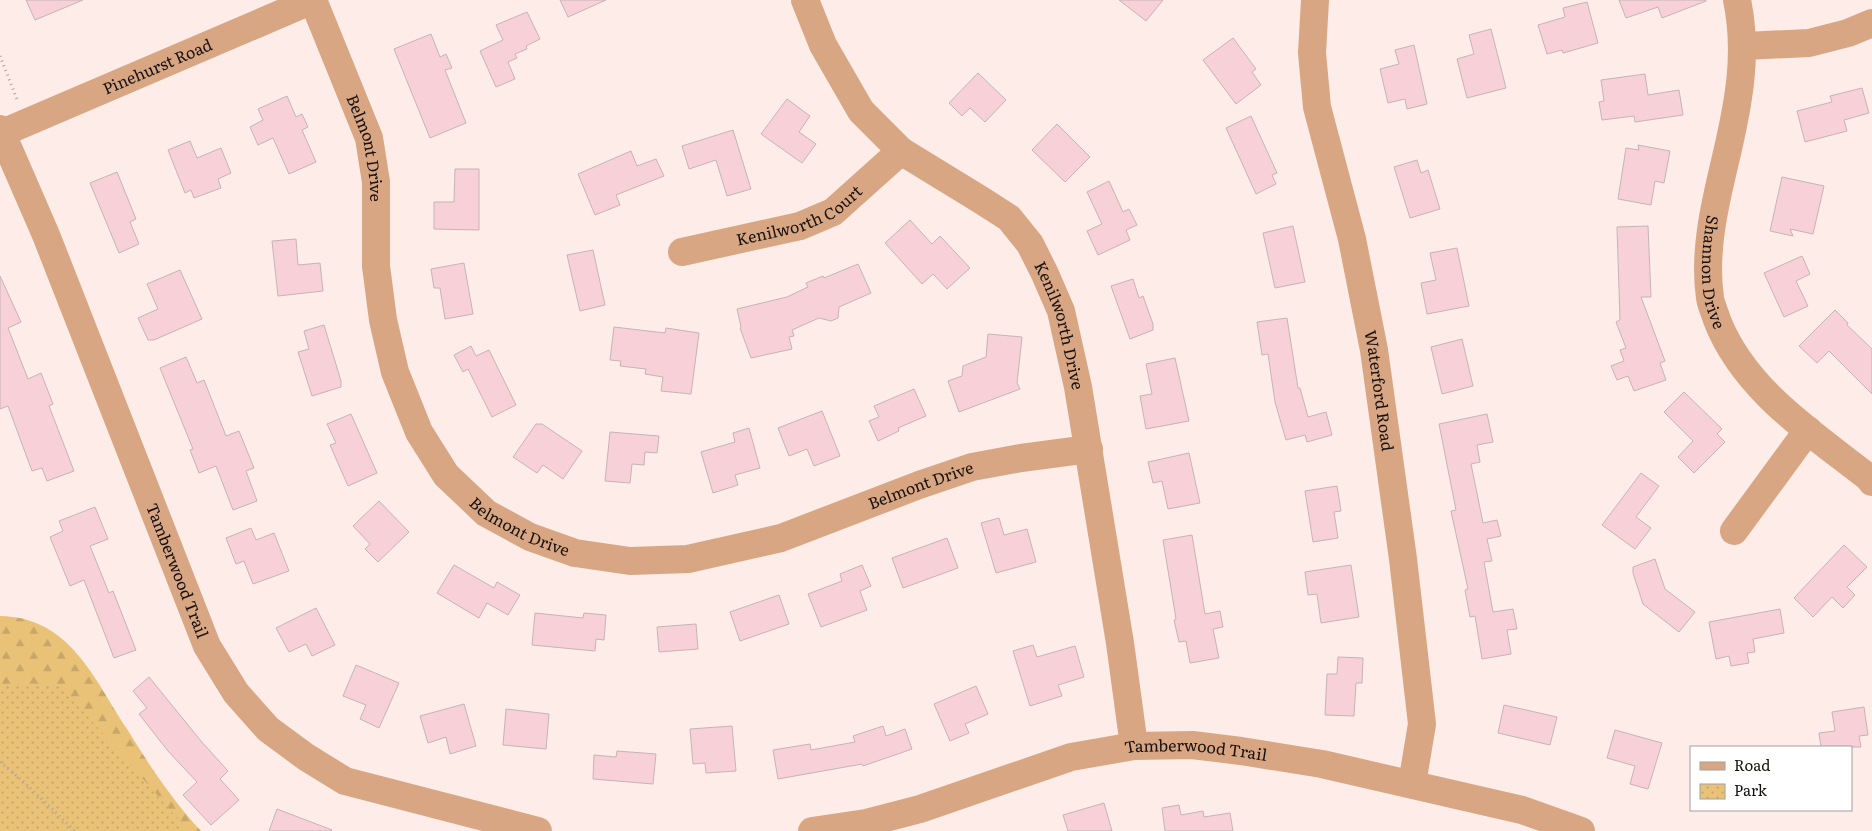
<svg xmlns="http://www.w3.org/2000/svg" width="1872" height="831" font-family="Literata,serif">
<style>
.forest{fill:url(#forest-firs)}
.park{fill:url(#park-dots)}
.building{fill:#f7d1d7;stroke:#c7b3b6}
.lines{fill:none;stroke-linecap:round;stroke-linejoin:round}
.path{stroke:#b0a3a0;stroke-width:3;stroke-dasharray:1 4;stroke-linecap:butt}
.minor{stroke:#d8a682;stroke-width:28}
.labels{text-anchor:middle;stroke-width:4;stroke-linejoin:round;paint-order:stroke}
.street-label{font-size:16px;fill:#17110f;stroke:#fff}
</style>
<defs>
<pattern id="forest-firs" width="22" height="20" patternUnits="userSpaceOnUse" patternTransform="scale(1.25)"><rect width="22" height="20" fill="#e9c278"/><path d="M5 1l3.5 6h-7zM16 11l3.5 6h-7z" fill="#c7a667"/></pattern>
<pattern id="park-dots" width="8" height="8" patternUnits="userSpaceOnUse" patternTransform="scale(1.25)"><rect width="8" height="8" fill="#e9c278"/><path d="M2 2h.1M6 6h.1" fill="none" stroke="#c7a667" stroke-width="1.8" stroke-linecap="round"/></pattern>
</defs>
<rect width="100%" height="100%" fill="#fdece8"/>
<path class="forest" d="M0 616C70 617 94 679 127 729 149 765 172 800 201 831H42L0 800Z"/>
<path class="park" d="M0 685 61 686 189 831H0Z"/>
<path class="building" d="M26 0H83L35 20Z
M560 0H606L568 17Z
M1119 0H1163L1146 21Z
M1619 0H1706V1L1662 18 1658 7 1626 18Z
M1587 2 1598 43 1563 53 1562 50 1547 54 1538 25 1565 17 1563 8Z
M527 12 540 39 526 46 527 49 515 54 517 58 508 62 515 79 496 87 480 51 503 40 496 25Z
M1491 29 1506 88 1467 98 1457 59 1474 54 1469 35Z
M431 34 440 57 446 54 452 68 445 70 466 123 430 138 394 49Z
M1233 38 1256 69 1252 72 1261 85 1236 104 1203 60Z
M1414 45 1427 104 1407 109 1405 99 1388 103 1380 69 1399 64 1395 50Z
M978 73 1006 100 985 122 970 108 962 116 949 103Z
M1645 74 1648 95 1679 90 1683 115 1635 122 1634 116 1602 120 1599 102 1604 101 1601 80Z
M1862 88 1869 113 1844 120 1847 131 1805 142 1797 111 1832 102 1830 96Z
M287 96 296 117 302 114 308 127 302 130 316 162 289 174 273 138 258 145 250 127 263 120 258 109Z
M787 99 810 116 799 132 816 144 802 163 761 134Z
M1251 116 1277 173 1272 175 1276 184 1256 194 1226 128Z
M1057 124 1090 157 1065 182 1032 150Z
M733 130 751 189 727 196 716 160 689 169 682 146Z
M190 141 197 158 221 148 231 173 218 179 221 188 194 198 191 190 185 193 168 150Z
M1638 145 1670 151 1664 183 1655 181 1651 205 1618 199 1626 148 1639 150Z
M631 151 637 166 656 159 664 176 616 195 620 205 595 215 578 174Z
M1417 160 1421 173 1428 170 1440 209 1410 218 1394 167Z
M455 169H479V230L434 229V202H454Z
M117 172 136 219 130 222 139 244 119 253 90 183Z
M1782 177 1824 186 1813 234 1790 229 1793 236 1770 231Z
M1109 181 1123 212 1129 209 1137 225 1126 230 1130 240 1098 255 1087 231 1102 224 1087 192Z
M910 220 932 244 940 236 970 268 947 289 933 274 922 284 885 243Z
M1293 226 1305 282 1275 288 1263 233Z
M1648 226 1651 297H1641L1665 361 1660 363 1666 380 1634 391 1628 376 1617 380 1611 366 1624 361 1620 350 1626 348 1616 322 1620 320 1617 227Z
M296 239 298 265 320 263 323 291 278 296 272 241Z
M1457 248 1469 306 1427 314 1421 283 1436 280 1430 253Z
M593 250 605 305 580 311 567 255Z
M1802 256 1810 274 1796 281 1808 306 1784 317 1764 273Z
M464 263 473 314 445 319 440 288H434L431 269Z
M858 264 871 293 839 307 838 318 831 321 819 318 792 330 794 336 789 337 792 349 751 358 740 328 741 327 737 309 787 297 808 287 806 283 823 276 824 278Z
M180 270 202 319 154 340H148L138 318 158 309 147 284Z
M0 276 21 322 8 328 28 379 41 373 53 404 49 406 74 471 47 481 42 468 32 471 8 406 0 409Z
M1133 279 1139 298 1143 296 1153 324V330L1130 339 1111 286Z
M1835 310 1848 323 1847 325 1872 349V394L1829 351 1817 363 1799 346Z
M1287 318 1298 388H1300L1308 417 1326 412 1332 435 1307 442 1305 435 1286 440 1275 402 1268 354 1262 355 1257 322Z
M324 325 341 381V387L312 396 298 352 309 349 304 331Z
M614 327 665 333 666 328 699 333 691 394 661 391 663 377 645 374 646 369 620 366 621 361 610 360Z
M988 334 1022 337 1017 383 1020 389 959 412 948 381 962 376 963 366 986 357Z
M1462 339 1473 386 1442 394 1431 347Z
M471 346 476 356 489 350 516 405 492 417 468 369 463 372 454 355Z
M186 357 197 383 204 380 226 436 239 431 254 468 246 471 257 501 233 510 216 466 199 473 190 450 193 449 160 368Z
M1175 358 1189 421 1146 429 1140 396 1152 394 1146 364Z
M914 389 926 416 898 428 899 431 878 441 869 421 879 417 874 406Z
M1684 392 1722 429 1717 434 1725 442 1694 473 1678 457 1693 441 1664 412Z
M822 411 840 456 814 466 807 449 789 456 778 428Z
M351 414 377 473 348 486 330 445 336 443 327 424Z
M1487 414 1493 442 1477 445 1480 462 1471 464 1483 523 1497 520 1501 536 1487 539 1492 561 1484 562 1493 612 1513 609 1517 629 1507 630 1511 654 1482 659 1475 616 1470 617 1465 590 1468 589 1451 511 1456 510 1439 424Z
M536 424H542L582 451 563 479 543 465 537 473 513 457Z
M749 428 760 468 735 475 738 485 713 493 701 452 735 442 733 433Z
M610 432 659 436 657 453 645 452 644 465 632 464 630 483 605 481Z
M1189 453 1200 503 1168 509 1162 481 1153 483 1148 462Z
M1641 473 1659 486 1636 517 1651 528 1635 549 1602 525Z
M1337 486 1341 511 1334 512 1338 538 1313 542 1305 491Z
M379 501 409 532 378 562 365 549 370 544 353 526Z
M95 507 108 539 90 546 109 593 113 591 136 650 114 658 84 580 70 586 50 537 63 531 59 521Z
M999 518 1004 535 1027 529 1036 562 996 573 981 523Z
M251 528 256 540 274 533 289 571 253 584 244 561 236 564 226 538Z
M1192 535 1205 614 1220 611 1223 627 1213 629 1219 658 1190 663 1186 641 1179 642 1174 620 1176 619 1163 540Z
M947 538 958 568 903 588 892 558Z
M1844 545 1867 567 1847 587 1855 595 1843 608 1832 597 1813 617 1794 598Z
M1655 559 1665 589 1695 612 1679 632 1643 604 1633 573V567Z
M454 565 494 588 497 582 520 595 508 615 487 603 479 618 437 593Z
M862 565 871 586 860 591 867 610 821 627 808 594 842 581 840 574Z
M1351 565 1359 617 1321 623 1317 594 1308 595 1305 572Z
M779 595 789 624 740 641 730 612Z
M316 608 335 645 312 656 306 644 289 652 276 628Z
M1780 609 1784 633 1753 639 1755 652 1747 653 1749 663 1731 666 1729 656 1716 659 1709 622Z
M535 613 583 618 584 613 606 615 604 640 596 639 595 651 532 645Z
M696 624 698 649 659 652 657 627Z
M1033 645 1037 657 1075 646 1084 677 1058 685 1062 696 1030 706 1013 651Z
M1338 657 1363 658 1362 683H1356L1354 716 1325 715 1327 674H1337Z
M356 665 399 683 379 728 360 719 366 705 343 696Z
M149 677 201 741 228 771 220 779 239 800 211 825 183 795 197 782 168 751 139 714 147 708 133 691Z
M976 686 988 714 965 724 969 733 950 741 934 704Z
M464 704 476 746 450 754 446 737 428 743 420 716Z
M1504 705 1557 717 1550 745 1498 733Z
M1864 707 1868 735 1859 736 1861 747H1821L1819 733 1835 731 1832 712Z
M506 709 549 714 546 749 503 745Z
M732 726 736 771 706 773 705 763 693 764 690 729Z
M883 726 886 736 905 729 912 749 863 766 862 764 778 779 773 750 810 744 811 750 855 742 853 736Z
M1615 730 1662 743 1648 789 1630 784 1635 766 1607 758Z
M617 751 656 754 653 784 593 779 594 755 616 757Z
M1104 803 1112 831H1068L1063 815Z
M1179 805 1181 815 1203 811 1204 817 1230 813 1233 831H1165L1162 808Z
M277 809 332 830 331 831H269Z"/>
<g class="lines">
<path class="path" d="M0 56 18 102
M0 762 22 780 75 831"/>
<g class="minor">
<path id="s1" d="M313 0 369 138 376 182V266L383 320 395 372 419 432 446 475 486 513 530 537 575 553 630 561 688 559 781 538 919 485 972 467 1021 458 1089 449"/>
<path id="s2" d="M805 0 823 45 861 111 901 151 981 200 1009 218 1030 244 1045 274 1061 311 1078 387 1120 643 1134 746"/>
<path id="s3" d="M1315 0 1312 53 1317 107 1352 239 1374 350 1403 559 1422 724 1412 784"/>
<path id="s4" d="M1737 0C1748 53 1739 101 1727 153 1716 200 1703 249 1710 298 1711 305 1715 313 1717 320 1744 390 1812 433 1869 478L1872 482"/>
<path d="M1744 46 1809 43 1848 33 1872 23"/>
<path id="s5" d="M0 129 46 235 207 646 236 693 268 729 306 757 345 781 538 831"/>
<path id="s6" d="M2 133 313 0"/>
<path id="s7" d="M682 252 800 226 833 212 901 151"/>
<path d="M1734 531 1808 430"/>
<path id="s8" d="M812 831 866 823 920 809 1071 757 1134 746 1192 745 1241 751 1322 764 1522 810 1581 831"/>
</g>
</g>
<g class="labels">
<g class="street-label">
<text dy="6" stroke="none"><textPath href="#s6" startOffset="169">Pinehurst Road</textPath></text>
<text dy="6" stroke="none"><textPath href="#s1" startOffset="158">Belmont Drive</textPath></text>
<text dy="6" stroke="none"><textPath href="#s7" startOffset="124">Kenilworth Court</textPath></text>
<text dy="6" stroke="none"><textPath href="#s4" startOffset="276">Shannon Drive</textPath></text>
<text dy="6" stroke="none"><textPath href="#s2" startOffset="429">Kenilworth Drive</textPath></text>
<text dy="6" stroke="none"><textPath href="#s3" startOffset="398">Waterford Road</textPath></text>
<text dy="6" stroke="none"><textPath href="#s1" startOffset="1012">Belmont Drive</textPath></text>
<text dy="6" stroke="none"><textPath href="#s1" startOffset="592">Belmont Drive</textPath></text>
<text dy="6" stroke="none"><textPath href="#s5" startOffset="476">Tamberwood Trail</textPath></text>
<text dy="6" stroke="none"><textPath href="#s8" startOffset="396">Tamberwood Trail</textPath></text>
</g>
</g>
<rect x="1690" y="746" width="162" height="65" fill="#ffffff" stroke="#a2a09f"/>
<rect x="1700" y="762" width="25" height="8" fill="#d8a682" stroke="#a2a09f"/>
<text x="1734" y="771" font-size="15" fill="#17110f">Road</text>
<rect x="1700" y="784" width="25" height="15" fill="url(#park-dots)" stroke="#a2a09f"/>
<text x="1734" y="796" font-size="15" fill="#17110f">Park</text>
</svg>
